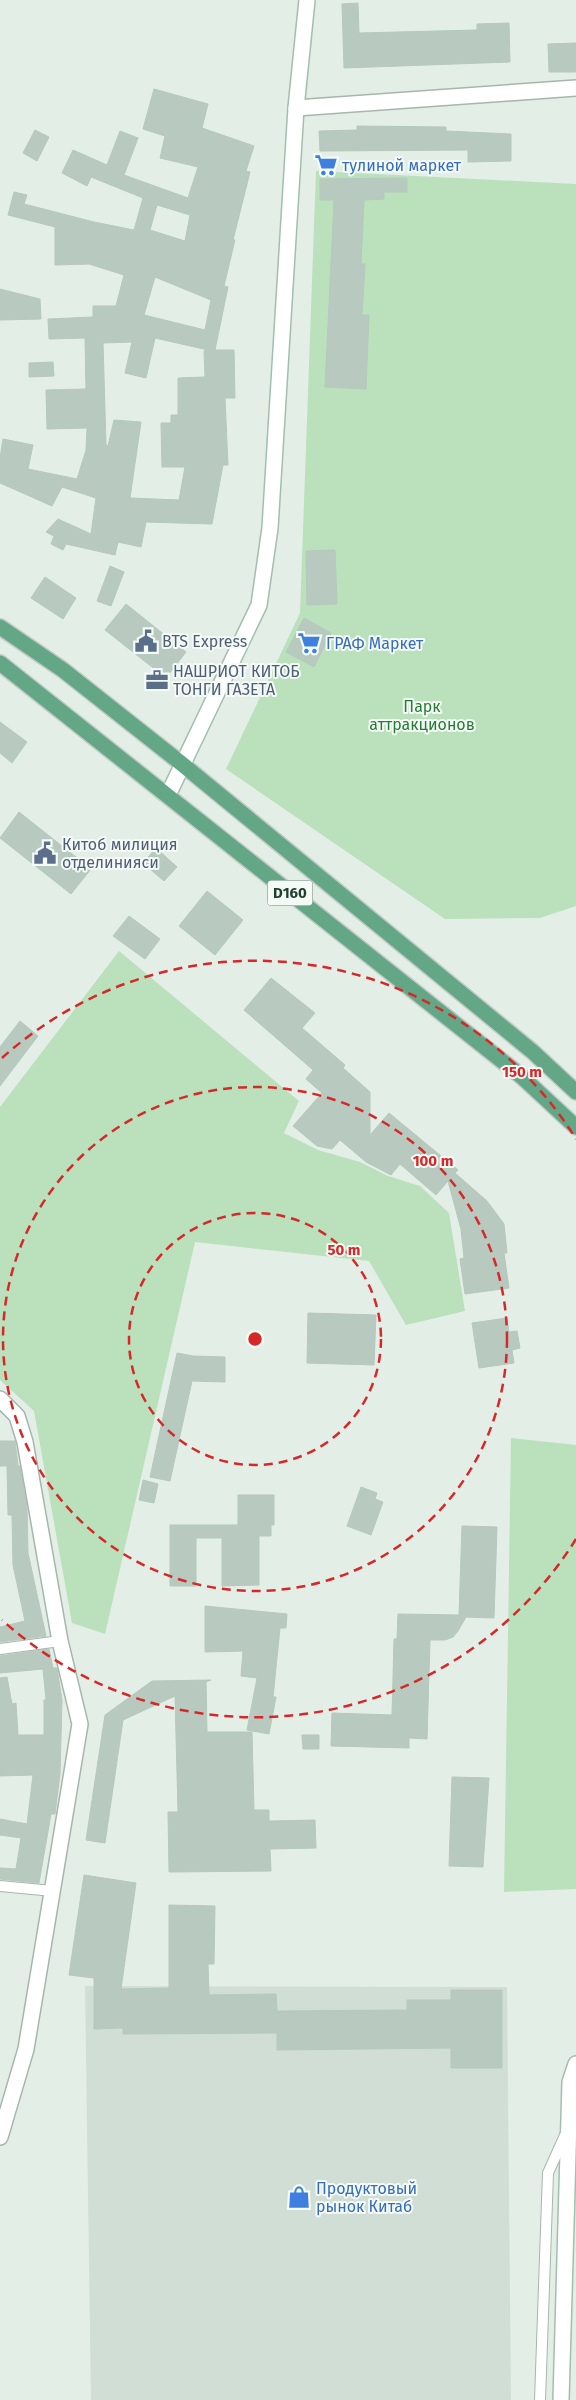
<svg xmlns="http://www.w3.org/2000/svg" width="576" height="2400" font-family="'Fira Sans',sans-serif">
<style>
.built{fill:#d1ded5}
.green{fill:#bae1bc}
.building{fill:#b8c9bf;stroke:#b5c9bc;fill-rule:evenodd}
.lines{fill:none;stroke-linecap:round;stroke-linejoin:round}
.lane-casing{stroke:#a5b7ad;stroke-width:12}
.street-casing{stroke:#a5b7ad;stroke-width:18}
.secondary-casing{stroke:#a3beaf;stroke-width:18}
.primary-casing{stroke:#c1cac5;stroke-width:18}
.lane{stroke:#fff;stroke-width:10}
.street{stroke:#fff;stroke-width:15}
.secondary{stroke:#fff;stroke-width:15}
.primary{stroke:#64a787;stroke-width:15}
.ring{fill:none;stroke:#d62828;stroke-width:2.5;stroke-dasharray:9 6}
.labels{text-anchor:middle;stroke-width:4;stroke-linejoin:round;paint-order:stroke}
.shield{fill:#f4faf6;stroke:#60786c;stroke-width:1}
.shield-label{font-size:15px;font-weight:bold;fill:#214131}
.shop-label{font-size:16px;fill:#366cbe;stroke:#f4faf6;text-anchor:start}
.service-label{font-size:16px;fill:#4e5e75;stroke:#f4faf6;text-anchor:start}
.park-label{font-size:16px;fill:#277c35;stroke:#f4faf6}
.centre{fill:#d62828;stroke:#f4faf6;stroke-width:2.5}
.ring-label{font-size:15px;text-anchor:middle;font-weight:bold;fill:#d62828;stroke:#f4faf6;stroke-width:4;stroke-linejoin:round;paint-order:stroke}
</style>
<rect width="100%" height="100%" fill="#e3eee7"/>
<path class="built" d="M85 1986 507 1987 511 2400H91Z"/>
<path class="green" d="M316 171 576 184V906L540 918 445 919 226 769 300 613Z
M119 951 299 1101 284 1133 318 1150 360 1162 388 1176 420 1186 449 1213 465 1311 406 1325 369 1261 195 1242 105 1634 72 1623 34 1411 0 1380V1107Z
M511 1438 576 1445V1889L504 1892Z"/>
<path class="building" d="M358 3 359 33 477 30V24L509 23 510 62 344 68 342 4Z
M576 43V72H549L548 44Z
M154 89 208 104 202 128 254 146 246 171 250 172 233 240H235L224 286 228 287 215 350H234L235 398H225L228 465H223L212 524 146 522 141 547 118 542 115 555 66 544 63 550 51 544 54 536 46 532 58 519 91 534 96 498 62 487 52 506 0 483V458L3 439 33 445 28 469 77 479 86 450 87 428 47 429 46 390 86 389 85 338 49 339 48 319 93 317V306H116L124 275 89 264 55 265V227L8 215 14 192 27 195 24 204 94 222 134 230 143 198 91 177 87 186 62 173 73 150 107 165 120 131 138 138 124 175 188 198 198 167 160 158 165 136 143 129ZM157 205 190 215 185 241 150 230ZM155 277 211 300 205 330 144 315ZM155 338 208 350 204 351 205 377 178 378V415H171V423H161L162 467H185L179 500 130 498 141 422 114 420 108 446 106 445 103 343 132 342 125 373 146 378Z
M357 126 446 127V131L511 134V161L468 162V150L320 151 319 131 357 130Z
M35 130 49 137 37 161 23 153Z
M407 178V192H384V199L364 200 361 264H365L362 315H369L366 389 325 387 334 200H320V179Z
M0 289 40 299 41 319 0 320Z
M53 362 54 376 29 377V363Z
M335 550 337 604 307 605 306 551Z
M110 566 124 572 111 606 97 601Z
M45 577 76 598 63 619 31 598Z
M126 604 186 652 166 678 105 630Z
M304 618 331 633 314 667 286 652Z
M0 722 27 742 12 763 0 753Z
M19 812 91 869 71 894 0 838Z
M156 848 177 867 164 881 143 863Z
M207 891 243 920 215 955 179 926Z
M129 916 160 939 145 959 113 936Z
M271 978 315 1013 302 1028 345 1065 343 1068 370 1092V1135L389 1113 458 1170 455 1173 487 1201 504 1224 507 1253H504L509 1288 465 1294 460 1259 464 1258 461 1229 448 1181 436 1195 400 1164 391 1175 366 1162 340 1140 332 1149 317 1146 293 1126 322 1093 306 1079 313 1070 244 1010Z
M20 1021 38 1036 0 1086V1047Z
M308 1313 376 1315 374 1365 307 1363Z
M507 1318 509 1332 517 1331 520 1348 512 1350 514 1363 479 1368 472 1323Z
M177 1353 193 1356 225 1357V1382L192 1381 170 1481 150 1477Z
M0 1441H15L18 1466H0Z
M7 1466H20L27 1508 28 1553 46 1636 0 1642V1627L25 1621 13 1565 12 1515H8Z
M143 1480 158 1484 154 1503 139 1500Z
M361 1487 377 1493 375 1499 383 1502 371 1535 347 1526Z
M238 1495H274V1525H271V1536H259V1585L222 1586V1538H196V1586H170V1525H238Z
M462 1526 497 1527 494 1618 466 1617 458 1631 453 1637 445 1640H430L427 1739 409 1738V1748L331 1746 332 1713 392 1715 394 1639H397L398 1614 459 1615Z
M205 1606 287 1614 286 1628H280L273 1697H276L269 1734 247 1730 257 1678 241 1676 243 1651 205 1652Z
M49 1649 53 1668H48H57L62 1700 60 1774 55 1814H51L39 1883 0 1879V1868L16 1869 21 1838 0 1835V1819L27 1824 33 1775 0 1776V1678L7 1677 12 1704 16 1703 18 1735H44V1700H46L43 1669 0 1673V1656Z
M211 1680 206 1682 207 1732H252L254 1810H269V1821L315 1820 316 1848 270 1849 271 1871 169 1872 168 1812H178L175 1696 123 1720 105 1843 86 1840 105 1715 152 1681Z
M302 1735H319V1749H303Z
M452 1777 489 1778 483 1867 449 1866Z
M84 1875 136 1883 121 1989 169 1988V1905L215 1906 214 1964H208L209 1995 276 1994 277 2011 407 2010V2000H451V1990H502V2068H451V2048L277 2050V2033L123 2034V2028L94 2029V1978L69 1975Z"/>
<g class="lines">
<defs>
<path id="lane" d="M0 1649 60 1641
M0 1886 53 1891
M540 2400 548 2173 566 2133"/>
<path id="street" d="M296 108 576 88
M0 1399 17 1416 25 1442 60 1641 80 1724 26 2049 0 2137"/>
<path id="secondary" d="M168 795 259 605 270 528 296 108 307 0
M561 2400 570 2082 576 2064"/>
<path id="primary" d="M0 627 63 670 182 764 533 1052 576 1092
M0 663 521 1076 576 1127"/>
</defs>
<use href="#lane" class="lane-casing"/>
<use href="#street" class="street-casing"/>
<use href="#secondary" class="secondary-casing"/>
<use href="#primary" class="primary-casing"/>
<use href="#lane" class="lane"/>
<use href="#street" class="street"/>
<use href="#secondary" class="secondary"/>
<use href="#primary" class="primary"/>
</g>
<g class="ring">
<circle cx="255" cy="1339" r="126"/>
<circle cx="255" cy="1339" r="252"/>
<path d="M576 1539A378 378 0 0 1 2 1620M2 1058A378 378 0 0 1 576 1139"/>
</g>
<defs>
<symbol id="supermarket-bare" viewBox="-9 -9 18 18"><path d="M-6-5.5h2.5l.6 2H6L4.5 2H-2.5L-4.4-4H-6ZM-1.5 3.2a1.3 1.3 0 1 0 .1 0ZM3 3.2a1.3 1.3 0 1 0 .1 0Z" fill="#3f7fe0" stroke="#f4faf6" stroke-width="2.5" paint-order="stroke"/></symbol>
<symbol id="civic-bare" viewBox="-9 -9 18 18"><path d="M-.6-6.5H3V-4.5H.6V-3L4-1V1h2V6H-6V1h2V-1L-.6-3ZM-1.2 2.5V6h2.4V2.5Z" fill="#5c6f8a" stroke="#f4faf6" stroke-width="2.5" paint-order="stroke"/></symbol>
<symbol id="office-bare" viewBox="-9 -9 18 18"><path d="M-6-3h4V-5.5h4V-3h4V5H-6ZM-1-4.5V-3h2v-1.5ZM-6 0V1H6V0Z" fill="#5c6f8a" stroke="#f4faf6" stroke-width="2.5" paint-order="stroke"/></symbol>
<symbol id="shop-bare" viewBox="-9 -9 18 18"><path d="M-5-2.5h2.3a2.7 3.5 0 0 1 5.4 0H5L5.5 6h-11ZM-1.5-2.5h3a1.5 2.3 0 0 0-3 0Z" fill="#3f7fe0" stroke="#f4faf6" stroke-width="2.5" paint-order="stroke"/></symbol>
</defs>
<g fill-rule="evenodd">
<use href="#supermarket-bare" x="310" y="149" width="32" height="32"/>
<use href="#civic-bare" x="130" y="625" width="32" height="32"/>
<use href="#supermarket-bare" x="293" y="627" width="32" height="32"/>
<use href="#office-bare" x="141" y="664" width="32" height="32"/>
<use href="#civic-bare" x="29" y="837" width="32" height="32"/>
<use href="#shop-bare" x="283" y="2181" width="32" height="32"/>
</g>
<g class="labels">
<rect class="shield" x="267.5" y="880.5" width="45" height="25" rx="4"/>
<g class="shield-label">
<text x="290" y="898">D160</text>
</g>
<g class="shop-label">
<text x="342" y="171">тулиной маркет</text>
<text x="326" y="649">ГРАФ Маркет</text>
<text x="316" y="2194">Продуктовый<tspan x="316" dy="18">рынок Китаб</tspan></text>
</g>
<g class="service-label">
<text x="162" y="647">BTS Express</text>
<text x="173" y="677">НАШРИОТ КИТОБ<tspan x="173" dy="18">ТОНГИ ГАЗЕТА</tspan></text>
<text x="62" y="850">Китоб милиция<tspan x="62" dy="18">отделинияси</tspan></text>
</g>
<g class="park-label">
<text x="422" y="712">Парк<tspan x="422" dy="18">аттракционов</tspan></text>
</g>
</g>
<circle cx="255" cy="1339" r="8" class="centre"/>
<g class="ring-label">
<text x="522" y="1077">150 m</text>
<text x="433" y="1166">100 m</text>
<text x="344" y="1255">50 m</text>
</g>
</svg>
